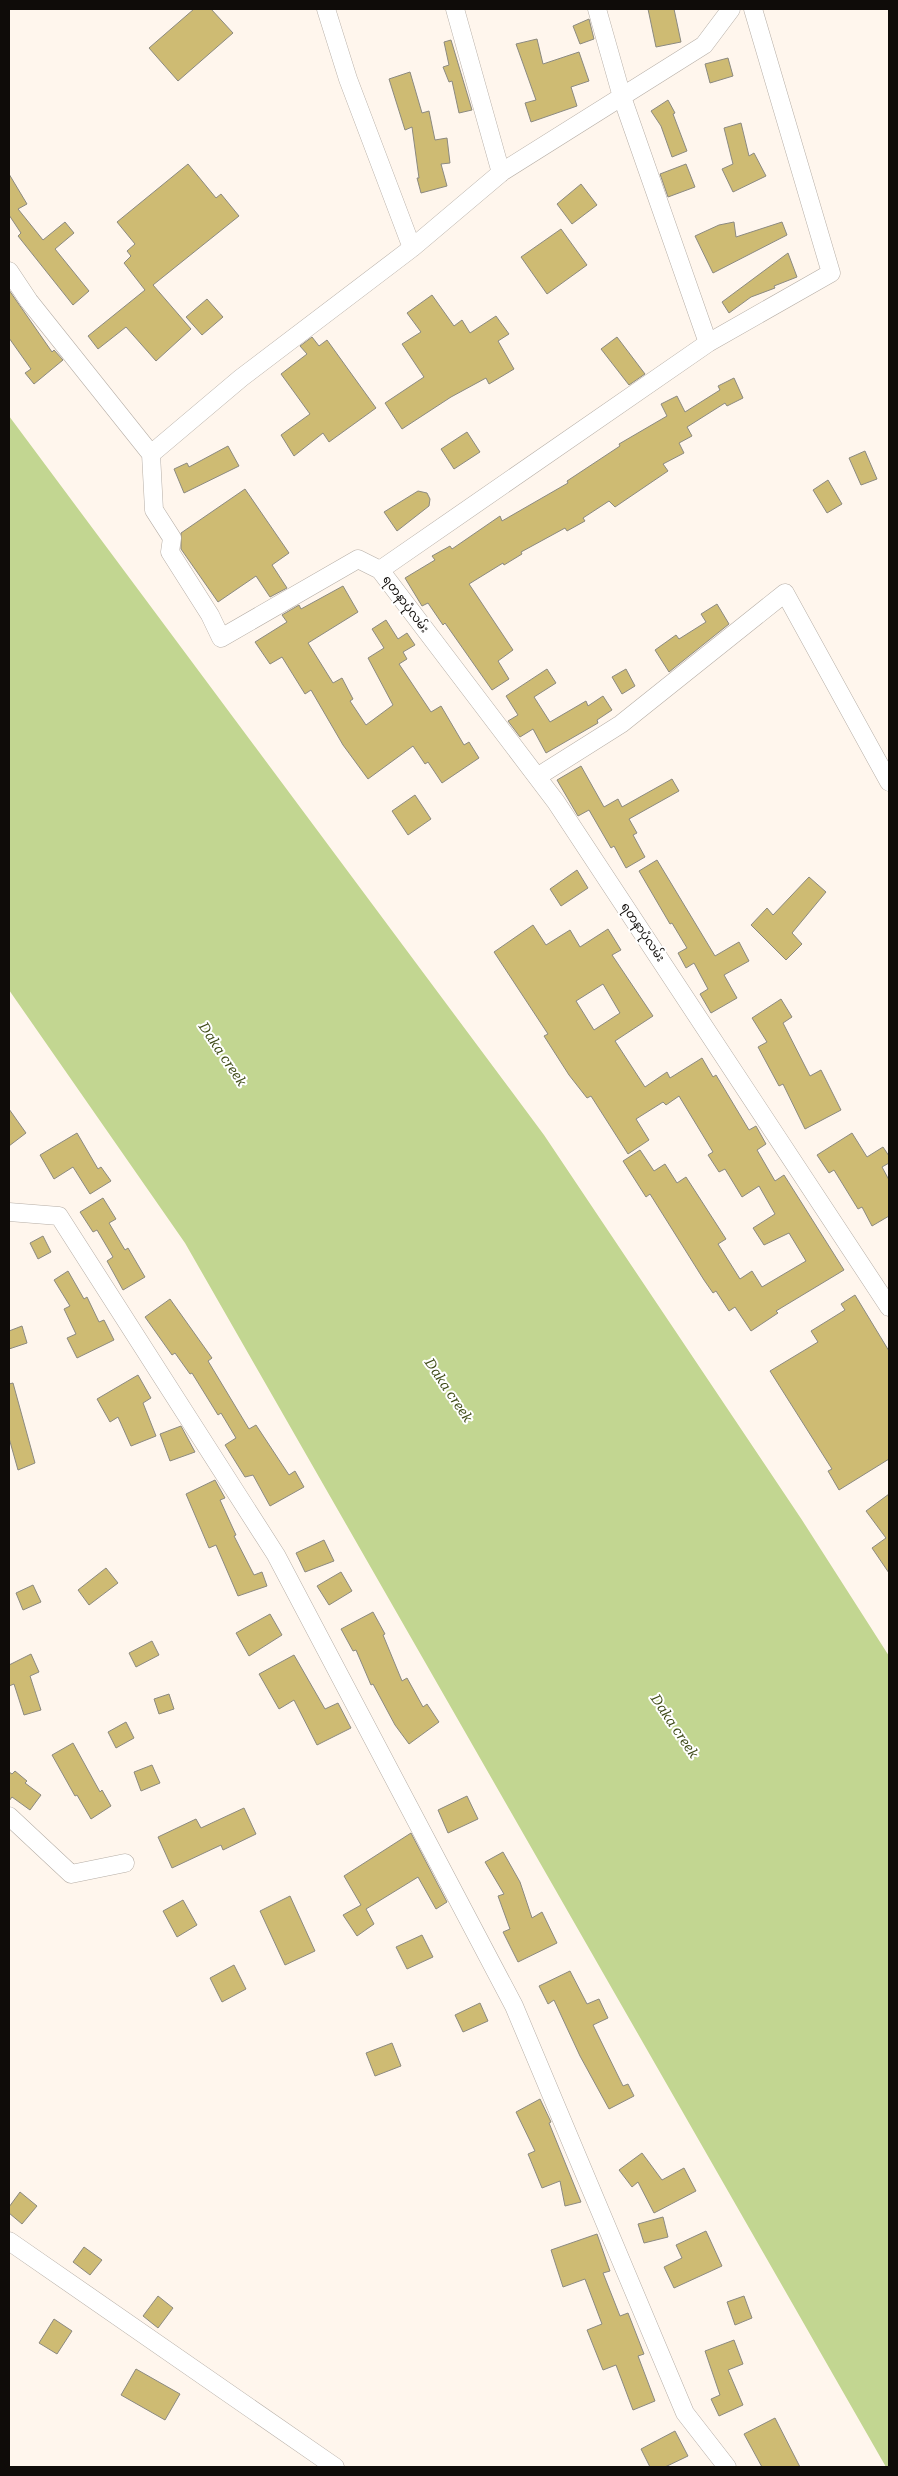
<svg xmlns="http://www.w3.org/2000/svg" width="898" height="2476" font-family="'Roboto Serif','Noto Sans Myanmar',serif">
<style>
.water{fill:#c2d691}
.building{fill:#cebb73;stroke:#8c8a80;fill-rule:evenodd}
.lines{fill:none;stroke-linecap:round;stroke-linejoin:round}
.minor-casing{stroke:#b6aea6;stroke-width:19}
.minor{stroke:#fff;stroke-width:18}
.labels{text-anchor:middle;stroke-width:4;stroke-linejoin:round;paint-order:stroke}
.street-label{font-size:12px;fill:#0f0c09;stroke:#fff}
.water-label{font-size:14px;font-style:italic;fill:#3d4916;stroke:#fff}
</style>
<rect width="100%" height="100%" fill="#fff6ed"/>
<path class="water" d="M9 416 544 1135 802 1520 889 1656V2467H886L185 1243 9 990Z"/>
<path class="building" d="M194 9H211L233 33 178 81 149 48Z
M648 9H674L681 42 656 47Z
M589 19 594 39 580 44 573 26Z
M537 39 543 64 579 52 589 81 571 87 577 106 531 122 525 103 536 100 516 44Z
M451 40 472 110 459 113 452 81 449 82 443 67 449 65 444 42Z
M728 58 733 76 710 83 705 64Z
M410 72 422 113 429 111 435 140 447 138 450 163 441 164 447 186 421 193 417 178H419L412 127 405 130 389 79Z
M668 100 675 113 673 114 687 151 672 157 661 126 651 111Z
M741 123 749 156 754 153 766 176 733 192 722 169 733 164 724 128Z
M188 164 216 198 221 194 239 216 153 285 191 329 156 361 126 327 98 349 88 336 145 290 124 263 131 256 127 251 135 244 117 222Z
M686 164 695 187 668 197 660 174Z
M9 174 27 204 18 209 43 240 65 222 74 233 55 249 89 291 73 305 18 236 21 233 9 215Z
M581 184 597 205 572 224 557 204Z
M734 222 736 237 782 222 787 235 713 273 695 236 719 225Z
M561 229 587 265 547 294 521 257Z
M788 253 797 277 774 286 775 288 751 297 729 313 722 302Z
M9 290 52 352 54 350 63 360 34 384 25 373 31 369 9 338Z
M432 295 454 326 462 320 470 333 496 316 509 334 498 341 514 369 489 384 486 378 451 397 402 429 385 403 424 377 402 344 421 332 407 313Z
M207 299 223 317 202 335 186 317Z
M312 337 319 346 327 340 376 408 329 442 323 433 294 456 281 435 310 414 281 374 307 354 300 346Z
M617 337 645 374 629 385 601 349Z
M734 378 743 398 727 406 725 403 687 427 692 436 679 443 684 453 663 464 668 471 615 507 609 501 583 518 585 521 567 531 565 528 521 552 522 554 504 565 503 563 469 584 513 650 498 661 509 679 492 690 445 623 443 625 428 603 422 606 405 578 435 560 432 556 450 546 452 549 500 516 502 521 568 483 567 481 620 446 619 444 667 416 661 404 677 396 685 412 720 390 718 386Z
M467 432 480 452 454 469 441 449Z
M228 446 239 466 184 493 174 469 187 463 189 467Z
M865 451 877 479 861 485 849 458Z
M828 480 842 504 827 513 813 490Z
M245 489 289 553 272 565 287 588 270 597 256 576 218 602 181 549V533Z
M418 491 427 493 430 499 429 506 397 531 384 512Z
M343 586 358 612 308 643 333 683 342 678 353 699 350 701 366 725 393 705 368 658 384 648 372 629 386 620 398 639 407 633 415 645 403 652 407 659 399 664 431 712 441 706 464 745 469 742 479 758 442 783 428 762 425 764 413 746 368 779 343 745 311 690 305 694 282 657 270 664 255 642 287 622 282 615 299 605 301 609Z
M717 604 729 624 669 672 655 650 676 635 679 639 706 622 701 614Z
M547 669 556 683 534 697 550 722 586 701 588 706 603 696 612 710 597 720 598 723 546 753 533 729 520 737 508 721 518 715 506 696Z
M626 669 635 686 622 694 612 677Z
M581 766 604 807 618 799 622 807 672 779 679 791 629 819 637 833 633 835 645 857 626 868 614 846 611 848 589 810 578 816 557 780Z
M415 795 431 819 408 835 392 811Z
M657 860 715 956 739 942 749 961 724 975 737 998 711 1013 700 994 708 989 694 963 686 968 678 953 687 948 672 923 670 924 639 871Z
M577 870 588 888 561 906 550 889Z
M809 877 826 892 792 933 802 944 786 960 751 925 767 908 773 915Z
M533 925 546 945 570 930 580 947 608 929 621 950 612 955 653 1016 615 1041 645 1087 667 1072 670 1078 702 1058 713 1077 716 1075 749 1130 756 1126 766 1144 757 1150 775 1181 784 1175 844 1270 776 1311 778 1313 751 1331 735 1307 729 1311 716 1291 713 1293 704 1280 650 1194 646 1197 623 1161 640 1150 654 1171 665 1164 677 1183 686 1177 726 1239 718 1244 740 1279 752 1271 762 1287 806 1261 789 1233 764 1245 753 1228 775 1214 759 1186 742 1197 725 1169 719 1172 708 1155 713 1152 679 1096 666 1105 663 1102 636 1119 649 1140 628 1154 591 1096 587 1098 569 1075 544 1036 548 1034 494 952ZM603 984 620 1013 594 1030 576 1001Z
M781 999 792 1017 783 1023 810 1076 821 1070 841 1110 805 1129 783 1084 779 1086 758 1047 767 1042 752 1018Z
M9 1109 26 1133 9 1146Z
M77 1133 98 1169 101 1167 111 1181 90 1194 73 1167 54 1179 40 1155Z
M852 1133 867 1157 883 1147 889 1156V1163L882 1167 889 1180V1216L872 1226 862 1207 858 1209 834 1170 829 1173 817 1155Z
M103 1198 116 1219 109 1223 125 1250 128 1248 145 1277 123 1290 107 1261 113 1257 97 1230 93 1232 80 1212Z
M43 1236 51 1252 38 1259 30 1243Z
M68 1271 84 1299 87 1297 99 1322 104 1320 114 1340 77 1358 67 1338 76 1334 64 1309 70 1306 54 1280Z
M855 1295 889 1351V1459L839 1490 828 1471 832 1469 770 1371 818 1342 811 1331 845 1310 841 1304Z
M170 1299 212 1358 208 1361 249 1429 256 1425 289 1475 295 1471 304 1487 270 1506 253 1475 245 1477 225 1445 236 1438 221 1413 218 1415 192 1373 190 1374 175 1353 172 1355 145 1317Z
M22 1326 27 1343 9 1349V1331Z
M138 1375 151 1398 143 1403 156 1436 131 1446 118 1417 110 1422 97 1399Z
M13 1383 35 1463 18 1470 9 1438V1384Z
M181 1426 195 1452 170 1461 160 1434Z
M215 1480 225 1498 220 1500 236 1535 234 1536 254 1575 262 1572 267 1586 238 1596 216 1545 209 1548 186 1494Z
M889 1494V1573L872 1548 886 1538 866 1511Z
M324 1540 334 1561 305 1572 296 1553Z
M106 1568 118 1583 89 1605 78 1590Z
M341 1572 352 1591 329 1605 317 1586Z
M33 1585 41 1602 23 1610 16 1593Z
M373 1612 385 1634 383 1635 402 1681 407 1678 423 1707 427 1704 439 1722 409 1744 395 1725 373 1684 371 1685 356 1650 353 1651 341 1629Z
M270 1614 282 1635 249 1656 236 1633Z
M152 1641 159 1655 136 1667 129 1653Z
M31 1654 39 1672 30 1676 41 1710 24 1715 14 1684 9 1686V1665Z
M294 1655 325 1709 338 1703 351 1728 317 1745 294 1700 279 1709 259 1674Z
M169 1694 174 1709 159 1714 154 1699Z
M126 1722 134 1738 116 1748 108 1732Z
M73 1743 100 1792 102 1790 111 1806 91 1819 77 1795 75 1796 52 1755Z
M152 1765 160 1783 141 1791 134 1772Z
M15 1771 27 1781 25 1783 41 1795 30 1810 12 1797 9 1801V1772L12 1774Z
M467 1796 478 1819 448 1833 438 1810Z
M244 1808 256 1834 223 1850 221 1845 172 1868 158 1837 196 1819 201 1828Z
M411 1833 447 1902 436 1909 418 1877 366 1909 374 1924 357 1936 343 1915 361 1905 344 1876Z
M503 1852 520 1882 532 1918 542 1912 557 1943 518 1962 503 1932 510 1929 498 1896 504 1894 485 1862Z
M290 1896 315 1951 285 1965 260 1911Z
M183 1900 197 1925 177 1937 163 1911Z
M422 1935 433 1957 407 1969 396 1947Z
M234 1965 246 1989 222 2002 210 1978Z
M570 1971 587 2004 599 1999 608 2018 593 2025 623 2086 628 2084 634 2096 609 2109 580 2056 554 2000 548 2004 539 1986Z
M480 2003 488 2021 463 2032 455 2015Z
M392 2043 401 2066 375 2076 366 2053Z
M540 2099 551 2122 549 2123 581 2202 565 2206 560 2181 542 2188 528 2154 535 2151 516 2112Z
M642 2153 662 2180 684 2168 696 2191 654 2213 638 2182 632 2187 619 2170Z
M20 2192 37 2206 22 2224 9 2213V2207Z
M663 2217 668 2237 644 2243 638 2224Z
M706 2231 722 2266 674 2288 664 2267 682 2258 676 2245Z
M597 2234 610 2271 603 2273 620 2316 628 2313 644 2354 638 2356 655 2401 633 2410 616 2365 603 2370 587 2330 602 2324 585 2279 563 2287 551 2250Z
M84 2247 102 2260 90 2275 73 2262Z
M158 2296 173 2308 158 2328 143 2316Z
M744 2296 752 2318 735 2325 727 2302Z
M54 2319 72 2331 57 2354 39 2343Z
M734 2340 743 2364 728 2370 743 2405 719 2416 711 2399 720 2395 705 2351Z
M136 2369 180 2394 165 2420 121 2395Z
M775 2418 800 2467H762L744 2434Z
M675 2431 688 2456 665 2467H650L641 2449Z"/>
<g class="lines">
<defs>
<path id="minor" d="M326 9 348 79 412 248
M455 9 501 173
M597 9 622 97 708 343
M731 9 704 45 502 172 412 248 241 378 151 454 154 510 172 538 170 552 210 615 221 638 358 559 380 570 556 802 889 1307
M9 271 29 301 151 454
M380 570 708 343 831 273 753 9
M537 777 621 724 785 593 889 782
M9 1212 59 1216 276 1555 514 2006 685 2413 727 2467
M9 1816 71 1874 125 1863
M9 2241 335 2467"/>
</defs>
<use href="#minor" class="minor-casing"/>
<use href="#minor" class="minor"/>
</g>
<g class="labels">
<g class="street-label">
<text transform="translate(406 604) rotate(53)" y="4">ရတနာပုံလမ်း</text>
<text transform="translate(643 932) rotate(56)" y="4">ရတနာပုံလမ်း</text>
</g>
<g class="water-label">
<text transform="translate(223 1054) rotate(56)" y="5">Daka creek</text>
<text transform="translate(449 1390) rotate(56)" y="5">Daka creek</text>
<text transform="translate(675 1726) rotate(56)" y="5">Daka creek</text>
</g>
</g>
<rect width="898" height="2476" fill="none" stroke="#0f0c09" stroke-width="20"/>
</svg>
